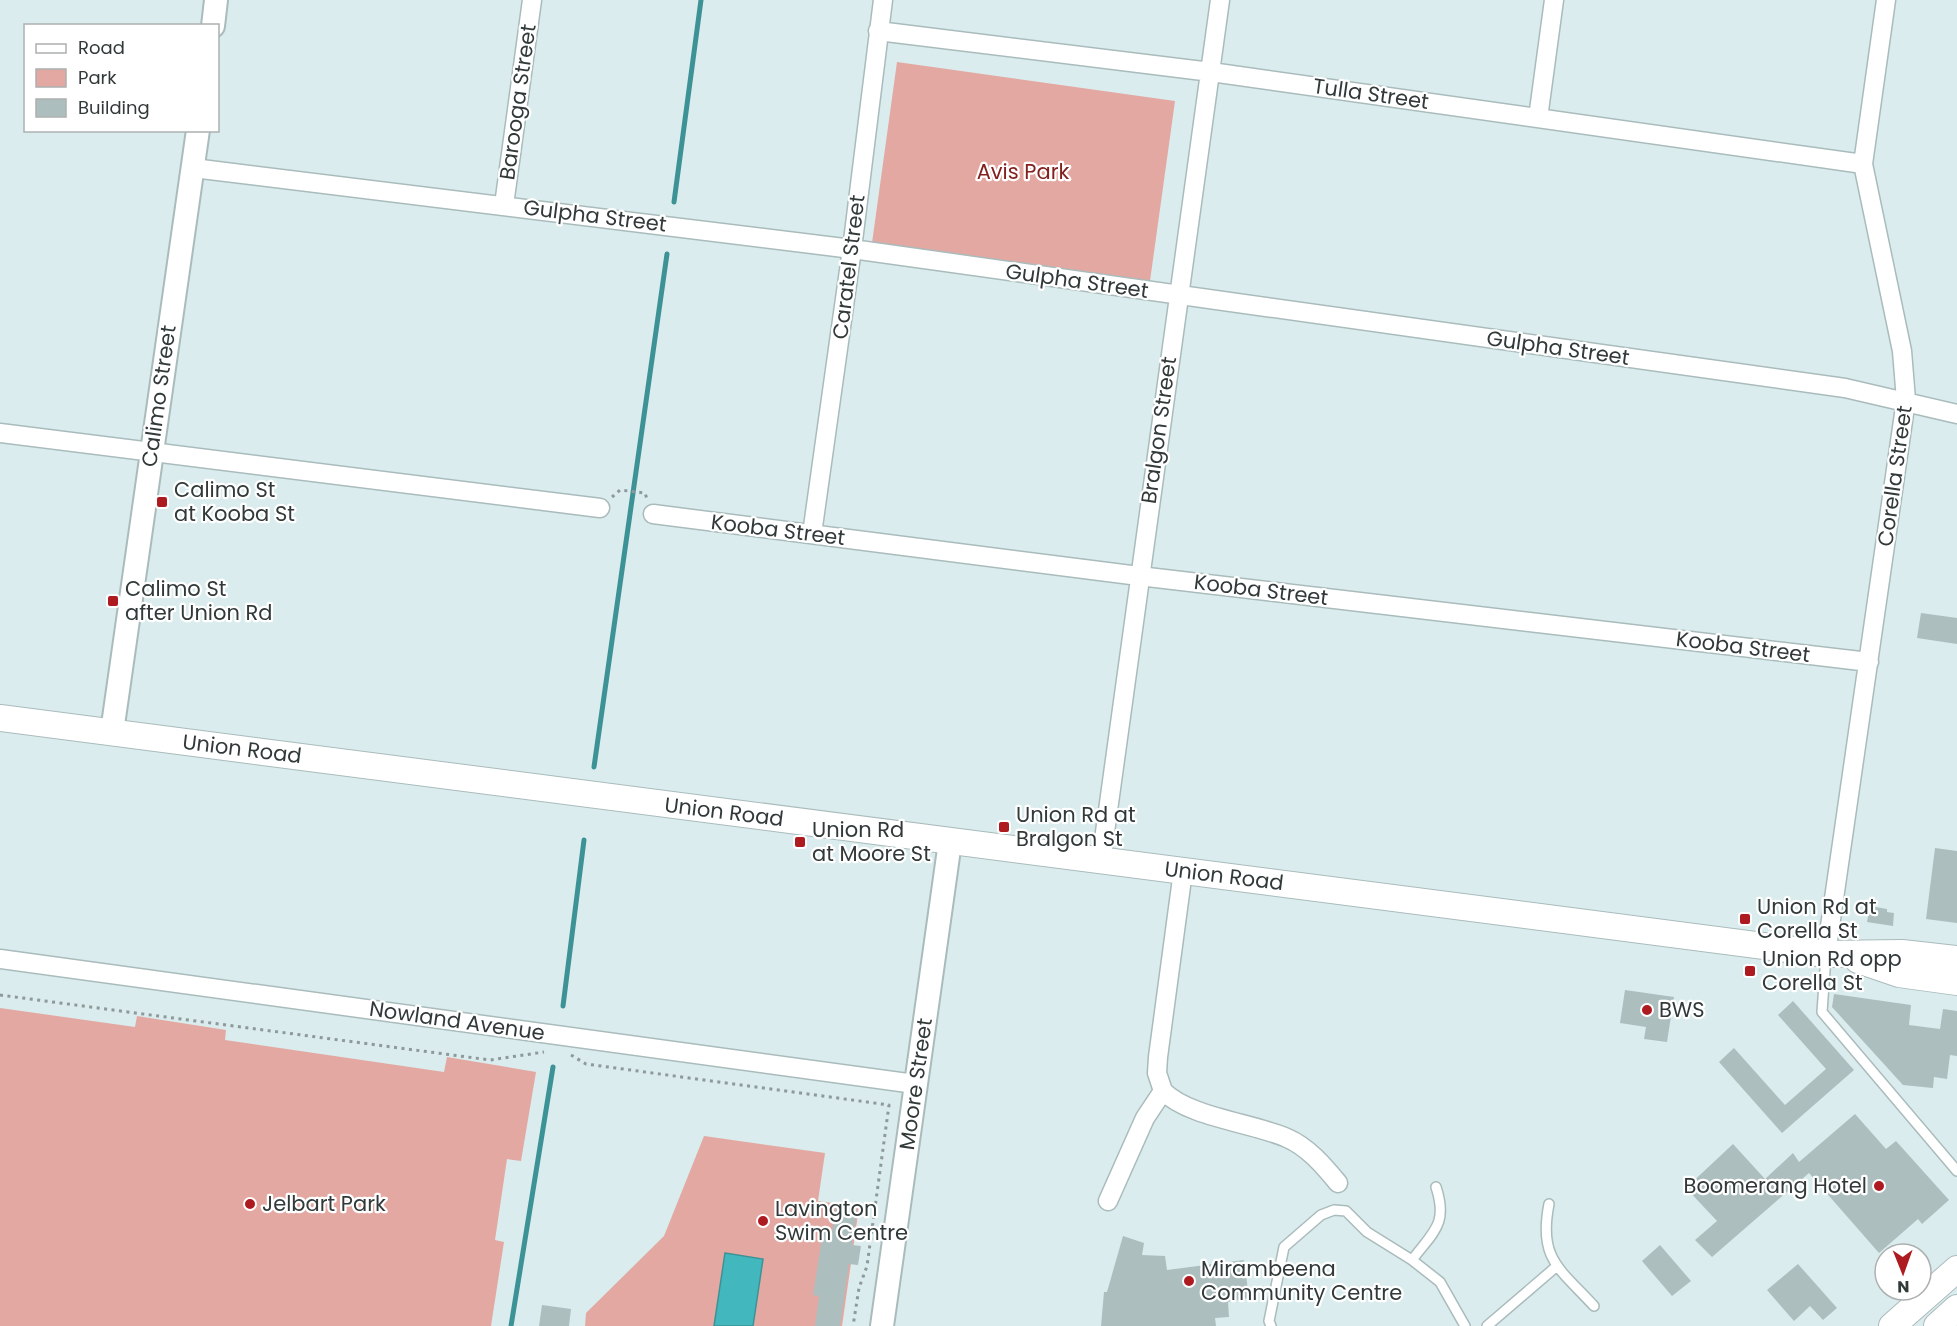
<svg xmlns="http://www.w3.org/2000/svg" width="1957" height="1326" font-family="Poppins,sans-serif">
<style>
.green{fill:#e3a8a1}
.water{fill:#42b8be;stroke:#3d9296;stroke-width:1.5}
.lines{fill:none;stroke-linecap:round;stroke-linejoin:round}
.stream{stroke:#3d9296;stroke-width:5}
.building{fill:#adbebf}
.service-casing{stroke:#aabbbc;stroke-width:12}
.minor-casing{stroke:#aabbbc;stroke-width:21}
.tertiary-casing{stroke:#aabbbc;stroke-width:26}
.secondary-casing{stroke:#aabbbc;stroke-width:28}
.path{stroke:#8d999a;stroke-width:3;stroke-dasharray:3 4.5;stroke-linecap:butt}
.service{stroke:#fff;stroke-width:9}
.minor{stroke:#fff;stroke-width:18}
.tertiary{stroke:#fff;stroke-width:22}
.secondary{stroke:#fff;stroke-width:26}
.poi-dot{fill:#ad1a1f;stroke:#fff;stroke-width:2}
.labels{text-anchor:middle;stroke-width:4.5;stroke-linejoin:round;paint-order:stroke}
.street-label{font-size:21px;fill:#323939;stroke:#fff}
.park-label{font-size:21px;fill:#83211f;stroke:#fff}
.poi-label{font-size:21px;fill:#323939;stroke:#fff;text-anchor:start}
</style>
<rect width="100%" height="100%" fill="#daeced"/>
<path class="green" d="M897 62 1175 101 1150 281 872 243Z
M0 1008 135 1027 137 1016 226 1030 225 1040 444 1072 447 1057 536 1072 521 1161 507 1159 495 1240 504 1242 491 1326H0Z
M704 1136 825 1153 818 1201 859 1207 842 1326H585L586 1313 664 1236Z"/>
<path class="water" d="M725 1253 763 1259 753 1326H714Z"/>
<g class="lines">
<path class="stream" d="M674 202 701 0
M594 767 667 254
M563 1006 584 840
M511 1326 553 1067"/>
</g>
<path class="building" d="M1921 613 1957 618V644L1917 638Z
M1935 848 1957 851V923L1926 919Z
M1870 906 1887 909V912L1894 913 1893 926 1867 922Z
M1625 990 1674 997 1667 1042 1644 1039 1646 1027 1620 1023Z
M1834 994 1911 1005 1909 1025 1940 1029 1943 1009 1957 1011V1056L1950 1055 1947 1079 1934 1077 1933 1088 1903 1085 1832 1007Z
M1793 1001 1854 1070 1782 1133 1719 1062 1734 1048 1785 1105 1826 1069 1778 1015Z
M1855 1114 1886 1149 1896 1141 1949 1200 1922 1224 1918 1219 1879 1253 1809 1173 1712 1257 1695 1240 1717 1221 1686 1188 1733 1144 1765 1179 1793 1153 1799 1162Z
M836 1206 857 1209 852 1245 861 1246 858 1265 849 1264 840 1326H815L819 1296 813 1295 823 1231 832 1232Z
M1123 1236 1144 1243 1142 1255 1165 1256 1167 1270 1244 1260 1249 1298 1228 1302 1229 1317 1215 1318 1216 1326H1101L1104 1292H1107Z
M1660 1245 1691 1281 1672 1296 1642 1261Z
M1798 1264 1837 1308 1823 1320 1810 1306 1794 1321 1767 1290Z
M542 1305 571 1309 569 1326H539Z"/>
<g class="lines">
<defs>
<path id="service" d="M1826 956 1822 1012 1957 1171
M1549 1204C1538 1259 1560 1269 1594 1306
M1412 1260C1434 1231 1448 1224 1436 1187
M1271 1326 1269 1321 1284 1247 1321 1215 1334 1210 1346 1211 1367 1232 1412 1260 1440 1282 1465 1326
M1487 1326 1557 1266"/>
<path id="minor" d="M878 31 1211 72 1863 164
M1538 118 1554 0
M193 168 852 249 1845 388 1957 414
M504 205 532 0
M0 433 600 508
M653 514 1139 576 1869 662
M812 534 852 249 883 0
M1101 861 1220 0
M1183 871 1158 1057 1157 1073 1163 1091C1188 1117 1253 1123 1287 1138 1308 1147 1324 1166 1338 1183
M1826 954 1906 400 1902 351 1863 164 1886 0
M0 959 915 1084
M1108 1201 1145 1118 1163 1091"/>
<path id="tertiary" d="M213 26 216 0
M112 732 198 130
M882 1326 950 842"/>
<path id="secondary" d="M0 718 1826 954 1902 953 1957 959
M1858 960 1899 974 1957 982
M1892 1326 1957 1269
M1937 1326 1957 1308"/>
</defs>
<use href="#service" class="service-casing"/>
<use href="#minor" class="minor-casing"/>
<use href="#tertiary" class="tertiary-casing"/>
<use href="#secondary" class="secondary-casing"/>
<path class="path" d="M612 497 620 490 645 493 647 499
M0 995 490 1060 544 1052
M571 1055 586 1064 889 1105 867 1266 859 1288 853 1326"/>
<use href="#service" class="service"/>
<use href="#minor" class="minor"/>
<use href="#tertiary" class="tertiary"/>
<use href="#secondary" class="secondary"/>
</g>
<g class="poi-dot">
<rect x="156" y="496" width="12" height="12" rx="3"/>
<rect x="107" y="595" width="12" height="12" rx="3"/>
<rect x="998" y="821" width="12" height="12" rx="3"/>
<rect x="794" y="836" width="12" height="12" rx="3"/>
<rect x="1739" y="913" width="12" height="12" rx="3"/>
<rect x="1744" y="965" width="12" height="12" rx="3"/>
<circle cx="1647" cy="1010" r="6"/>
<circle cx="1879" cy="1186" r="6"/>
<circle cx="250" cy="1204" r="6"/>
<circle cx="763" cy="1221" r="6"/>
<circle cx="1189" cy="1281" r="6"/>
</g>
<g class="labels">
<g class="street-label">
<text transform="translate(1371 94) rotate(8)" y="7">Tulla Street</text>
<text transform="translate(518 102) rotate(-82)" y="7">Barooga Street</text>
<text transform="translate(595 216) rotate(7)" y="7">Gulpha Street</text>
<text transform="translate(849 267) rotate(-83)" y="7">Caratel Street</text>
<text transform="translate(1077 281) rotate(8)" y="7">Gulpha Street</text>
<text transform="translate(1558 348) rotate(8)" y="7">Gulpha Street</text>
<text transform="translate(159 396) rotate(-82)" y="7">Calimo Street</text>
<text transform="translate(1159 430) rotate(-82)" y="7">Bralgon Street</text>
<text transform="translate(1895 476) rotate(-82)" y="7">Corella Street</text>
<text transform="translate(778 530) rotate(7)" y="7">Kooba Street</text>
<text transform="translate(1261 590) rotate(7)" y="7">Kooba Street</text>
<text transform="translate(1743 647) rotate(7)" y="7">Kooba Street</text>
<text transform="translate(242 749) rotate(7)" y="7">Union Road</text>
<text transform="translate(724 812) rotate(7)" y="7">Union Road</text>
<text transform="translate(1224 876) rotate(7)" y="7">Union Road</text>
<text transform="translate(457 1021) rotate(8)" y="7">Nowland Avenue</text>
<text transform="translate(916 1084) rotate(-82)" y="7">Moore Street</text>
</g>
<g class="park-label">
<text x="1023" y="179">Avis Park</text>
</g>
<g class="poi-label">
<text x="174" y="497">Calimo St<tspan x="174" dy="24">at Kooba St</tspan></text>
<text x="125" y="596">Calimo St<tspan x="125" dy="24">after Union Rd</tspan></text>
<text x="1016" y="822">Union Rd at<tspan x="1016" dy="24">Bralgon St</tspan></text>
<text x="812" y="837">Union Rd<tspan x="812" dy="24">at Moore St</tspan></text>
<text x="1757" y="914">Union Rd at<tspan x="1757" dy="24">Corella St</tspan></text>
<text x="1762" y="966">Union Rd opp<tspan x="1762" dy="24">Corella St</tspan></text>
<text x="1659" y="1017">BWS</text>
<text x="1867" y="1193" text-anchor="end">Boomerang Hotel</text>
<text x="262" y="1211">Jelbart Park</text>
<text x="775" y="1216">Lavington<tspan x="775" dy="24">Swim Centre</tspan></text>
<text x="1201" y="1276">Mirambeena<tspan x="1201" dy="24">Community Centre</tspan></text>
</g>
</g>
<rect x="24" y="24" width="195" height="108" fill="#ffffff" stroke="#adb0b0" stroke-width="1.5"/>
<rect x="36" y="44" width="30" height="9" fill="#ffffff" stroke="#adb0b0" stroke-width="1.5"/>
<text x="78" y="54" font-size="18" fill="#323939">Road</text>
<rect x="36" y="69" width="30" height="18" fill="#e3a8a1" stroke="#adb0b0" stroke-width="1.5"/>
<text x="78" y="84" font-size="18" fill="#323939">Park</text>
<rect x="36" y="99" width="30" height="18" fill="#adbebf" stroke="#adb0b0" stroke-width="1.5"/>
<text x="78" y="114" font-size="18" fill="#323939">Building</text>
<g transform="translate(1903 1272) rotate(179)"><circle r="28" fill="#ffffff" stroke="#adb0b0" stroke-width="1.5"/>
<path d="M0-4.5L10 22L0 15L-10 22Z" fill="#ad1a1f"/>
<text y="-9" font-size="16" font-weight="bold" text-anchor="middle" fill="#323939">N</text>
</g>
</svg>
